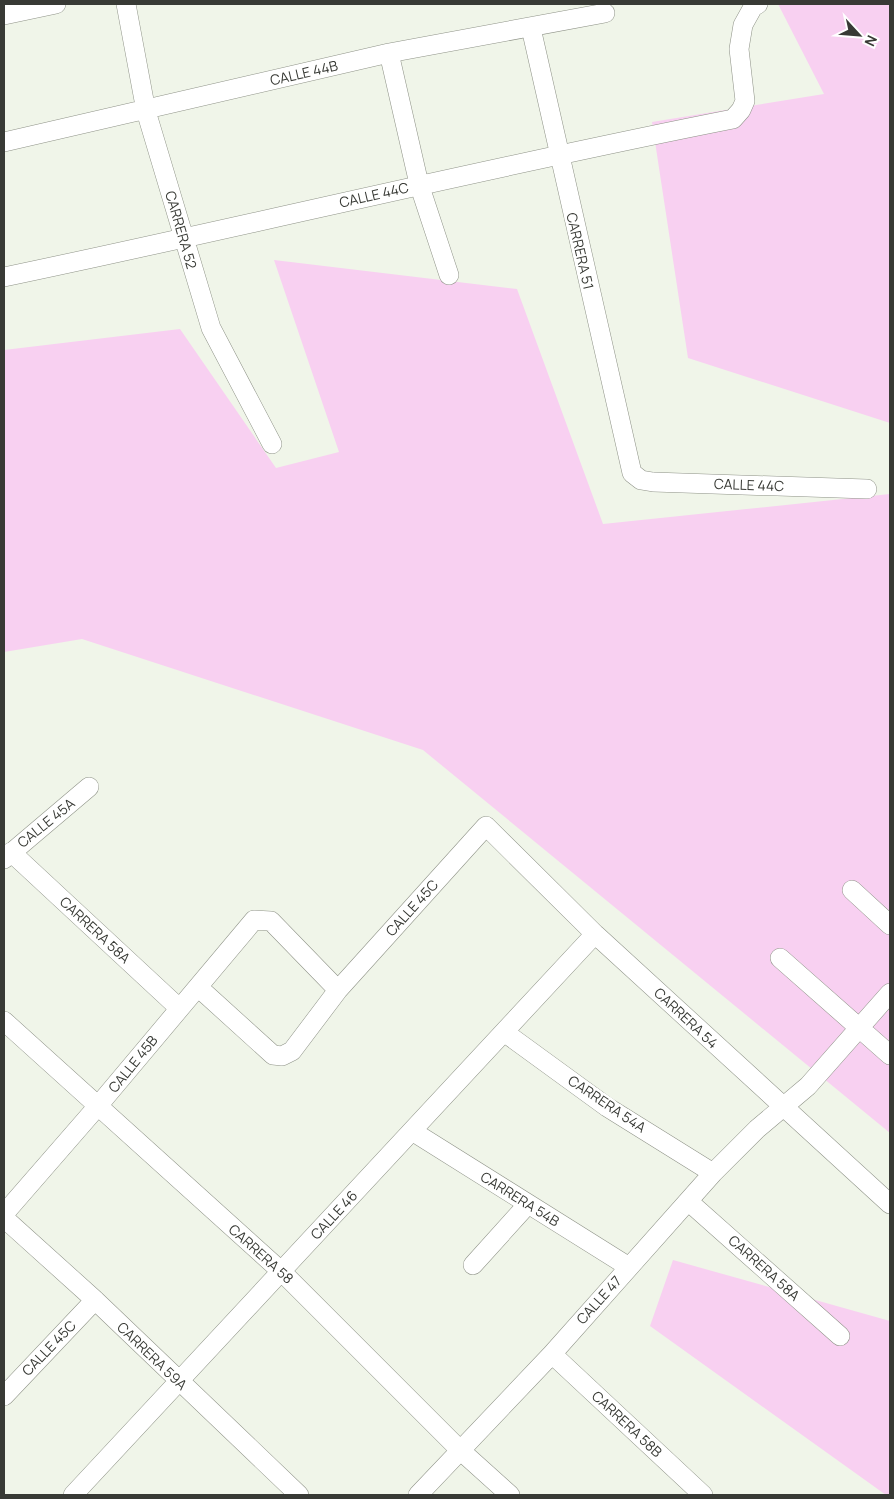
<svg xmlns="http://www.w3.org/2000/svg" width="894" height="1499" font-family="Manrope,sans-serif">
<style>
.green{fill:#f8d0f1}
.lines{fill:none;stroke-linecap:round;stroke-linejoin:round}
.street-casing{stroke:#8f9388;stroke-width:20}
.street{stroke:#fff;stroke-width:19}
.labels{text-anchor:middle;stroke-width:5;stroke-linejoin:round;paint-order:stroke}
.street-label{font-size:14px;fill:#383a35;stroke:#fff}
</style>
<rect width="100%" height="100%" fill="#f0f5e9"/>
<path class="green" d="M778 4H890V423L688 358 652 122 824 94Z
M274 260 517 289 603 524 890 494V1133L423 750 82 639 4 652V350L180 329 276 468 339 452Z
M673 1260 890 1321V1495H886L650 1326Z"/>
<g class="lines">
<defs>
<path id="street" d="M126 4 146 111 211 328 272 444
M4 15 56 4
M531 28 632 473 641 480 653 482 867 489
M389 53 419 184 449 275
M4 142 389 53 605 13
M4 277C247 226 489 167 733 119L741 110 745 101 739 49 743 25 753 7 758 4
M11 852 179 1008
M4 859 89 787
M852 890 890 925
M780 958 890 1055
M198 987 273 1055 282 1056 292 1051 338 990 486 826 595 934 890 1204
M4 1021 282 1272 460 1450 510 1495
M504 1032 607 1107 713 1173
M412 1131 629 1267
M688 1201 840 1336
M4 1214 97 1107 254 920 271 921 338 990
M4 1218 95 1300 299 1495
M473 1265 528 1204
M552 1354 703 1495
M4 1396 95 1300
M73 1495 595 934
M418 1495 552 1354 713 1173 757 1129 808 1086 890 993"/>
</defs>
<use href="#street" class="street-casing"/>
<use href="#street" class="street"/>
</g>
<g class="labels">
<g class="street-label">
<text transform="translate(304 73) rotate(-13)" y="5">CALLE 44B</text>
<text transform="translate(374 195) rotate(-13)" y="5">CALLE 44C</text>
<text transform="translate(181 230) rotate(74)" y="5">CARRERA 52</text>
<text transform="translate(580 251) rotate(77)" y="5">CARRERA 51</text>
<text transform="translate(749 485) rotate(2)" y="5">CALLE 44C</text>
<text transform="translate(46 823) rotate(-39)" y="5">CALLE 45A</text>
<text transform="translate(412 908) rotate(-48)" y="5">CALLE 45C</text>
<text transform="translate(95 930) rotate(43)" y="5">CARRERA 58A</text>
<text transform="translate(686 1018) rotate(43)" y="5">CARRERA 54</text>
<text transform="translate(133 1064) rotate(-51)" y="5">CALLE 45B</text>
<text transform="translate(607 1104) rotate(34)" y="5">CARRERA 54A</text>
<text transform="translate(520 1199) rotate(32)" y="5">CARRERA 54B</text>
<text transform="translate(334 1215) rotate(-47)" y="5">CALLE 46</text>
<text transform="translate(261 1254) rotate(42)" y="5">CARRERA 58</text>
<text transform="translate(764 1268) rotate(42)" y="5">CARRERA 58A</text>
<text transform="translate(599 1300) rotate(-48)" y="5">CALLE 47</text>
<text transform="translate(49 1348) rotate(-46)" y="5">CALLE 45C</text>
<text transform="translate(152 1356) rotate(44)" y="5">CARRERA 59A</text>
<text transform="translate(627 1424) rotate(43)" y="5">CARRERA 58B</text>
</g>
</g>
<rect width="894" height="1499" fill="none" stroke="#383a35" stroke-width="10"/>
<g transform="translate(859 35) rotate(116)" stroke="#ffffff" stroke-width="4" paint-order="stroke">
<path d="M0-4L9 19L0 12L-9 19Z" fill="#383a35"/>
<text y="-8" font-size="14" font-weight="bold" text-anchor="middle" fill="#383a35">N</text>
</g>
</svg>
